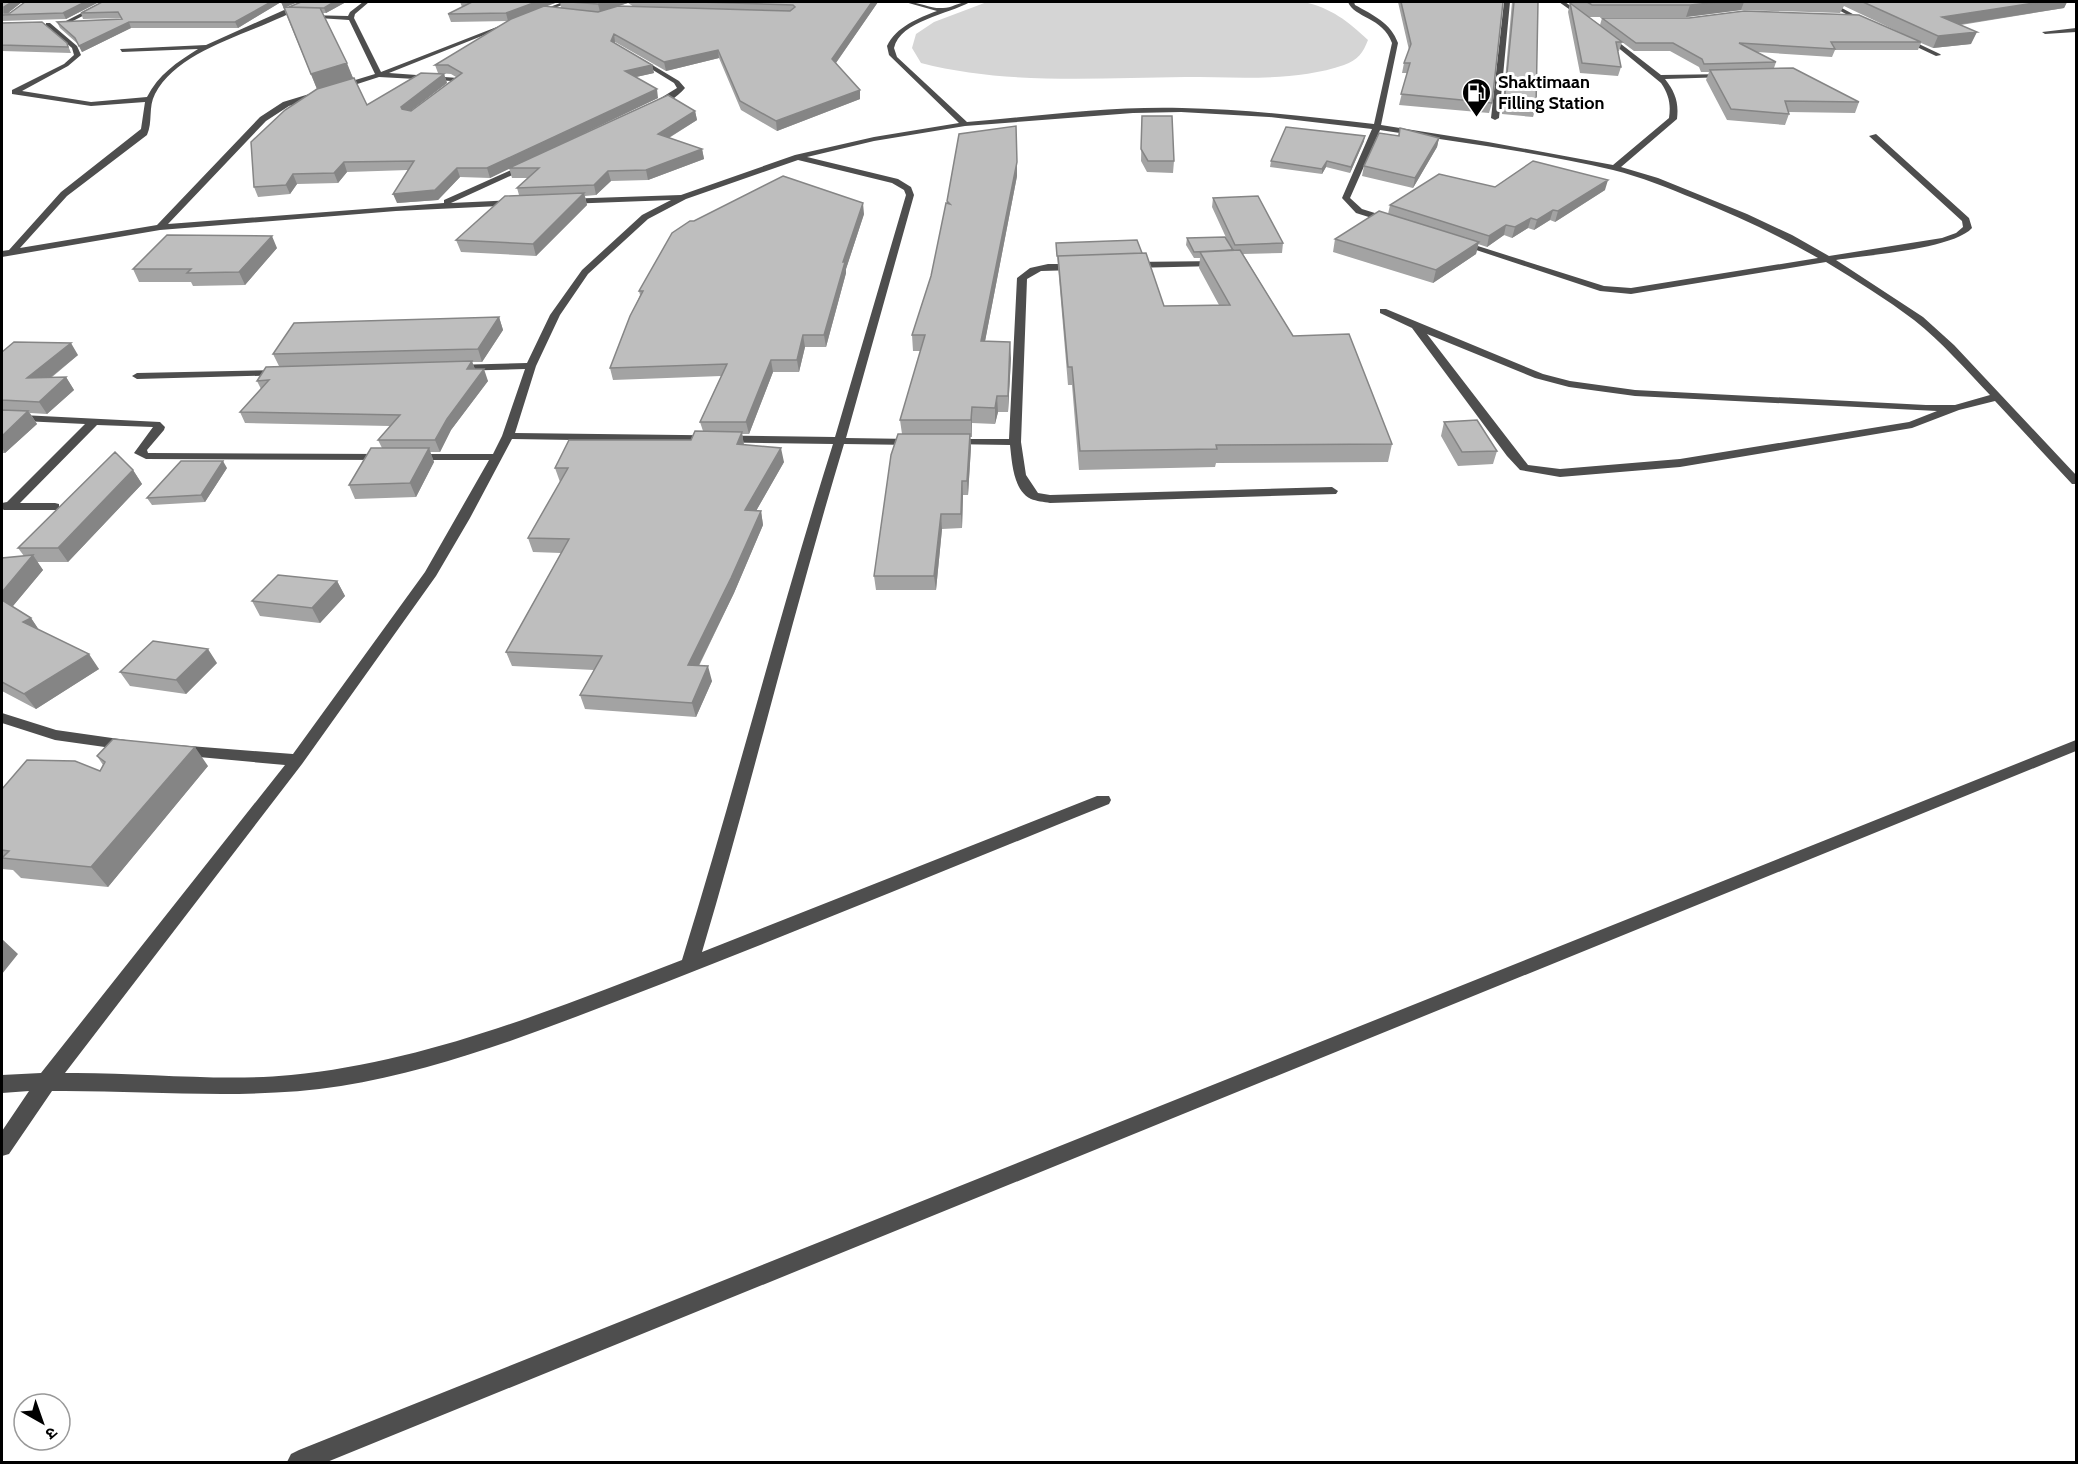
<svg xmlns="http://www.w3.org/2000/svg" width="2078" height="1464" font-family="Cabin,'Noto Sans Devanagari',sans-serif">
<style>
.green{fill:#d5d5d5}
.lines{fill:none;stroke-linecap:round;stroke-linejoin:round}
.minor{fill:#4e4e4e;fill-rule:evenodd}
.wall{fill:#a3a3a3;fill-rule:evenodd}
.shaded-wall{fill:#858585}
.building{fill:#bebebe;stroke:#858585;stroke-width:1.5}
.labels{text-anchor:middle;stroke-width:6;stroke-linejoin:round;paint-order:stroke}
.far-poi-label{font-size:18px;font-weight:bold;fill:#000;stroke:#fff;text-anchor:start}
</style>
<rect width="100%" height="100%" fill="#fff"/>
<path class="green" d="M987 2H1304C1331 8 1348 21 1368 40 1363 53 1358 60 1344 65 1295 82 1237 77 1185 77 1098 78 1006 85 921 63L912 48 916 34 934 22Z"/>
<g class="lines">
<path class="minor" d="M103 2H110L67 24 62 23Z
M302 2H309C266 32 181 44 155 94 148 107 153 122 147 135L67 196 20 248 157 225 260 117 283 102 375 74 349 20 303 17 306 15 348 16 350 12 363 2H369L355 14 354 18 381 72 507 23 512 24 389 73 458 78 460 83 450 92 443 90 452 81 379 77 289 106 266 121 168 224 444 203V200L529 162H532V166L451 203 518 200 522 203 521 205 396 211 160 230 2 257V251L9 250 61 192 141 129 145 102 91 106 12 94V90L64 64 74 55 72 48 46 25V23H50L77 46 81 55 68 66 22 91 91 102 147 97C158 75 177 62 198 49L122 52 120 49 206 45Z
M563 2H570L536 15 531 14Z
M905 2C918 1 930 9 943 8 952 8 960 1 970 2 949 14 900 21 894 48L897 57 967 122C1038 116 1110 106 1182 108 1246 109 1310 117 1374 124L1392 43C1383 17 1354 18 1348 2H1354L1355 5C1373 15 1391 23 1398 43L1381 125 1488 142 1613 165 1669 118C1671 104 1669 95 1661 83L1604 36V34H1608L1661 75 1728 74 1726 77 1665 79C1675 92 1679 102 1677 119L1621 167 1658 178 1747 214 1792 235 1829 256 1942 238 1956 233 1963 227 1962 221 1869 136 1876 134 1969 218 1972 228C1953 249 1867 255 1836 260L1923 317 1954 345 2076 475V484H2072L1995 401 1959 410 1912 428 1680 467 1560 477 1520 470 1507 456 1412 328 1380 313V309H1386L1543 374 1570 381 1635 390 1926 405H1955L1990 395C1966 370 1942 342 1914 320 1886 299 1856 280 1826 262L1631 294 1600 291 1455 243 1462 241 1604 286 1631 288 1818 258C1778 235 1737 216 1695 199 1668 188 1641 177 1613 170 1537 152 1457 142 1380 130L1350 198 1362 209 1394 219 1395 221 1391 224 1356 213 1342 198 1372 129 1269 117 1181 112 1133 113 965 126 874 141 807 157 898 179 911 187 914 195 846 438 913 439 919 442 913 445 844 444C793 613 752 784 702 952L1097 796H1109L1111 800 1109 804C960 864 813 925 664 983 559 1023 452 1068 341 1086 245 1101 148 1090 52 1091L9 1154 2 1156V1131L29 1091 2 1093V1075L41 1073 285 765 177 755 172 754 169 750 172 746 177 745 293 754 425 572 489 460H413L407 457 413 454H493L502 436 525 369 453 371 448 368 453 365 527 363 550 315 582 270 642 215 671 200 566 204 562 201 563 199 681 195 795 155 874 137 959 123 889 55 887 46C896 27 918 18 937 11ZM798 160 892 183 904 190 906 195 835 437 515 433 536 366 560 315 588 274 648 219 686 199ZM1427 334 1535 378 1569 387 1635 396 1937 411 1909 422 1680 459 1560 469 1528 465ZM512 439 833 444C779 615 735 789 682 960 556 1008 427 1062 291 1075 219 1082 139 1072 65 1073L302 764 436 576 470 518Z
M1504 2H1510L1499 118 1495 120 1491 118Z
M1559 2H1565L1588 18 1583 19Z
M1824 2H1831L1860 18 1855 19Z
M2076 28V32L2045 34 2042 32Z
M1902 36 1940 54 1941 55 1936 56 1900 39Z
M635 57H639L679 81 685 88C677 97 664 107 651 108V104L677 88 674 83 635 59Z
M1220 261 1222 263 1217 266 1130 268 1125 265 1130 262Z
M1048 264H1076L1081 267 1076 270 1041 271 1027 279 1021 442 1026 475 1038 493 1050 495 1332 487 1338 491 1336 494 1050 503C1044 502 1036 501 1031 499 1013 490 1012 462 1010 445L948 444 946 442 952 439H1009L1017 278 1030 268Z
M283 370 287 371V375L137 379 132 376 137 373Z
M2 414 160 422 165 427 164 430 147 450 148 453 386 454 392 457 386 460 146 459 134 453 153 427 97 425 20 503H55L59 504V510H4L2 509V503L7 502 85 424 2 420Z
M2 713 56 730 126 740 131 741 134 745 131 749 126 750 55 740 2 723Z
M2076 740V751L327 1462H287L291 1454 299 1450Z"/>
</g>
<path class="wall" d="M2 2H22L8 13H10L99 2 66 19 2 21Z
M102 2H298L284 7H289L346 2 326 13H323L353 78 367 105 444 74 447 83 410 111H411L456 77 451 74 438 73 435 65 508 21 451 22 448 14 462 7 460 2H558L545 6 561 8 560 2H878L836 63 860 99 777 131 741 110 719 58 666 71 615 42V43L652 65 654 73 636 77 658 98 538 155 695 111 697 120 669 138 702 149 704 159 648 180 611 181 596 195 585 196 587 205 536 256 461 252 456 240 519 195 517 188 528 178H512L509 168 490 178 460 177 438 200 397 203 408 170 347 172 338 183 297 184 290 194 258 197 254 187 317 89 281 2 238 28H131L82 52 78 44 60 28 57 22 121 19V18L83 19 81 13ZM628 3 634 7 601 11Z
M1398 2H1503L1492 103 1489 113 1399 105 1407 73H1402L1404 63 1409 50Z
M1512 2H1538L1536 107 1533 117 1502 114Z
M1568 2H2067L2064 8 1961 25 1971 44 1933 48 1921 43 1918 50H1835L1832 57 1757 52 1776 62 1774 68 1859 102 1855 113 1789 112V114L1785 125 1727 120 1706 80 1709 72H1701L1699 67 1670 51H1634L1622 42 1619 51H1618L1621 67 1618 76 1580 73 1568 12 1570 3ZM1844 6 1901 33 1602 18 1600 25 1589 17H1686L1741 10 1840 13Z
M2 23 67 43 71 53 2 51Z
M1142 116 1174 161 1173 173 1147 172 1141 161Z
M1400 128 1439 138 1437 147 1413 188 1362 176 1364 166 1398 136Z
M1364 141 1350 173 1326 167 1322 174 1270 167 1271 161Z
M1017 176 985 341 1011 358 1008 412H998L995 424 972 423V437H970L971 447 968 495H963L962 528 942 529 936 590H876L874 576 902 434 900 420 921 351H913L912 335 931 276 947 201Z
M1495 187 1605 190 1555 222 1550 220 1534 230 1528 228 1512 238 1504 235 1487 247 1478 244 1476 254 1433 283 1333 252 1335 239 1388 214 1390 205Z
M1213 198 1283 243 1282 253 1243 254 1293 336 1392 444 1388 462 1216 463 1215 467 1079 470 1072 385H1068L1056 243 1142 253 1164 306 1219 305 1199 268 1200 258H1194L1186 245 1187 238 1229 244 1212 207Z
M864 214 846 269V273L826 347H805L799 372H773L749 434H742L744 445 784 462 756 511H761L763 525 734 593 699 666 712 681 696 717 585 709 580 695 594 670 512 666 506 652 561 553 533 552 528 538 560 482 555 468 691 440 703 431 700 422 721 376 613 380 610 368 640 295 639 291 694 221Z
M277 248 245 285 193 286 191 282H139L133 269Z
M499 317 503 330 482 362H472L475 369 488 381 451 430 440 452H430L434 462 416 497 355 499 349 485 382 448 378 440 390 426 245 423 240 412 261 389 257 381 279 366 273 354Z
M2 352 78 355 51 378 66 377 74 390 47 414 30 413 37 424 5 453H2Z
M1444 422 1497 451 1493 464 1458 466 1441 436Z
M227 468 205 502 152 505 147 498Z
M133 470 142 484 68 562H37L43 570 12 607 31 618 39 630 99 669 36 709 2 691V558L24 556 18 548Z
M337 581 345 596 320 623 260 616 252 601Z
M217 663 186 694 130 686 120 672Z
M97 756 208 766 108 887 21 878 13 870 2 869V789L100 771 103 765Z"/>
<path class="shaded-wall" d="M12 2H22L8 13H4V7Z
M85 2H99L66 19 63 13Z
M271 2H281L238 28 235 22Z
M281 2H298L284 8Z
M334 2H346L326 13 324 8Z
M536 2H558L508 21 506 13Z
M606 2H628V3L600 12 598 4Z
M872 2H878L833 67 832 59Z
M1720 2H1744L1741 10 1686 17 1690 5Z
M2040 2H2067L2064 8 1937 28 1942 17Z
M129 22 131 28 82 52 79 46Z
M1977 32 1971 44 1933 48 1938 36Z
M614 34 615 42 613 49 611 41Z
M718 50 719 58 666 71 664 62Z
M347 63 353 78 317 89 311 74Z
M652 65 654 73 627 79 625 71Z
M444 74 447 83 404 116 401 107Z
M657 89 658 98 490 178 487 168Z
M860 90V99L777 131 776 121Z
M695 111 697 120 660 143 658 134Z
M1365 136 1364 141 1350 173 1351 167Z
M1439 138 1437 147 1413 188 1415 178Z
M702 149 704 159 648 180 646 170Z
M1327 161 1326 167 1322 174V169Z
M344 162 347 172 338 183 334 173Z
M1017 162V176L982 357 981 341Z
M457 168 460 177 438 200 397 203 393 194Z
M608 171 611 181 596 195 594 185Z
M293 174 297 184 290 194 286 185Z
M1608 180 1605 190 1555 222 1558 211Z
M584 193 587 205 536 256 533 244Z
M863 203 864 214 846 269V273L826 347 824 335 843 262Z
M1553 210 1550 220 1534 230 1537 220Z
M1531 218 1528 228 1512 238 1515 227Z
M1506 225 1504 235 1487 247 1489 236Z
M272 236 277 248 245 285 239 272Z
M1479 242 1476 254 1433 283 1436 270Z
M499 317 503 330 482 362 478 349Z
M803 335 805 347 799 372 797 360Z
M1010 342 1011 358 1008 412V396Z
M71 343 78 355 35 390 27 378Z
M771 360 773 372 749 434 746 422Z
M472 361 476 373 467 369Z
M484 369 488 381 451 430 440 452 435 440 447 419Z
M66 377 74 390 47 414 39 402Z
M997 396 998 412 995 424V408Z
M972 407V437L971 420Z
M28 411 37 424 5 453 2 447V436Z
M742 432 744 446 737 444Z
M970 434 971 447 968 495 967 481Z
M429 448 434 462 416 497 410 483Z
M781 448 784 462 748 525 745 510Z
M223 461 227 468 205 502 201 495Z
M133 470 142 484 68 562 58 548Z
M962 481 963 495 962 528 961 514Z
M761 511 763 525 734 593 692 679 688 665Z
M941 514 942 529 936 590 934 576Z
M33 555 43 570 8 612 2 603V592Z
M337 581 345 596 320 623 312 608Z
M31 618 41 633 23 622Z
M208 649 217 663 186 694 176 680Z
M89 654 99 669 36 709 24 694Z
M708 666 712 681 696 717 692 703Z
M195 747 208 766 108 887 91 867Z
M2 939 18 954 2 974Z"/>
<path class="building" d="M2 2H12L4 7V13H10L25 2H85L63 13 2 15Z
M102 2H271L235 22H129L79 46 75 38 57 22 122 19 118 12 81 13Z
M301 2H334L324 8 289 7Z
M460 2H536L506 13 448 14 472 2Z
M570 2H606L598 4Z
M698 2H872L832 59 860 90 776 121 740 101 718 50 664 62 614 34 611 41 652 65 625 71 657 89 487 168H457L435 190 393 194 414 161 344 162 334 173 293 174 286 185 254 187 251 142 285 110 317 89 354 78 367 105 421 73 444 74 401 107 402 109 411 111 462 73 448 65H435L511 19 544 6 598 12 618 6 790 11 795 7 793 5Z
M1401 2H1503L1492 103 1401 94 1410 63H1404L1411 44Z
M1514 2H1538L1536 107 1504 104Z
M1587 2H1720L1690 5H1592Z
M1863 2H2040L1942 17 1977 32 1938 36Z
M1570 3 1622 42H1616L1621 67 1582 63Z
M284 7 320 8 347 63 311 74Z
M1744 11 1859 15 1921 42H1831L1835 49 1739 43 1776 62 1704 64 1702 59 1673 43H1636L1602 18H1689Z
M42 22 67 43 68 47 2 45V23Z
M1793 68 1859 102 1785 101 1789 114 1731 109 1710 70Z
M668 95 695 111 658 134 702 149 646 170 608 171 594 185 517 188 539 168H509Z
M1142 116H1172L1174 161H1148L1141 149Z
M1016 126 1017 162 981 341 1010 342 1008 396H997L995 408 972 407 971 420H900L925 335H912L931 276 946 203 950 204 947 201 959 134Z
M1286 127 1365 136 1351 167 1327 161 1322 169 1271 161Z
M1400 128 1439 138 1415 178 1364 166 1379 133 1399 136Z
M1533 161 1608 180 1558 211 1553 210 1537 220 1531 218 1515 227 1506 225 1489 236 1390 205 1439 174 1495 187Z
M783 176 863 203 843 262H845L824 335H803L797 360H771L746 422H700L727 364 610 368 630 316 643 291H639L672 233 690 221H694Z
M584 193 533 244 456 240 505 196Z
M1258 196 1283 243 1235 245 1213 198Z
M1379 211 1479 242 1436 270 1335 239Z
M167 235 272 236 239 272 187 273 191 269H133Z
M1225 237 1233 250 1194 252 1187 238Z
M1137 240 1142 253 1057 256 1056 243Z
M1240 250 1293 336 1349 334 1392 444 1216 445 1217 449 1080 451 1072 367H1068L1058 256 1146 253 1164 306 1230 305 1200 252Z
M499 317 478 349 273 354 294 323Z
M14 342 71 343 27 378 66 377 39 402 2 400V352Z
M472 361 467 369H484L447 419 435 440H378L400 415 240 412 269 380 257 381 266 367Z
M2 410 28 411 2 436Z
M1477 420 1497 451 1462 452 1444 422Z
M695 431 742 432 737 444 781 448 745 510 761 511 731 578 688 665 708 666 692 703 580 695 602 656 506 652 569 539 528 538 568 468H555L569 440H691Z
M898 434H970L967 481H962L961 514H941L934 576H874L891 455Z
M371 448H429L410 483 349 485Z
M115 452 133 470 58 548H18Z
M181 461H223L201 495 147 498Z
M33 555 2 592V558Z
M278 575 337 581 312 608 252 601Z
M2 600 31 618 23 622 89 654 24 694 2 682Z
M153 641 208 649 176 680 120 672Z
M113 739 195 747 91 867 2 858 9 851 2 850V789L27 760 75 761 100 771 105 762 97 756Z"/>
<defs>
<symbol id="fuel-pin" viewBox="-11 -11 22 30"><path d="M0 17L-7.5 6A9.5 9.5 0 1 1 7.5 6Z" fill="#000" stroke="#fff"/><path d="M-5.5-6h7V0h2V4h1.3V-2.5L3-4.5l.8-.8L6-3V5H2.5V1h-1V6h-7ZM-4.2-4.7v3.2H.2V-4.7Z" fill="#fff"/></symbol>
</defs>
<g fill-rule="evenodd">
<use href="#fuel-pin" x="1460" y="76" width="33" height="45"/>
</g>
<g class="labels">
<g class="far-poi-label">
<text x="1498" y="88">Shaktimaan<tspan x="1498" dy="21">Filling Station</tspan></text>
</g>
</g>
<rect width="2078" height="1464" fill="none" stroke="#000000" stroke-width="6"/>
<g transform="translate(42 1422) rotate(140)"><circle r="28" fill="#ffffff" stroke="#999999" stroke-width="1.5"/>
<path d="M0-4.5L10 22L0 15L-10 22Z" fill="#000000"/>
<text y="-9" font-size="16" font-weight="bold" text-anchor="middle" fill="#000000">उ</text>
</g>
</svg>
